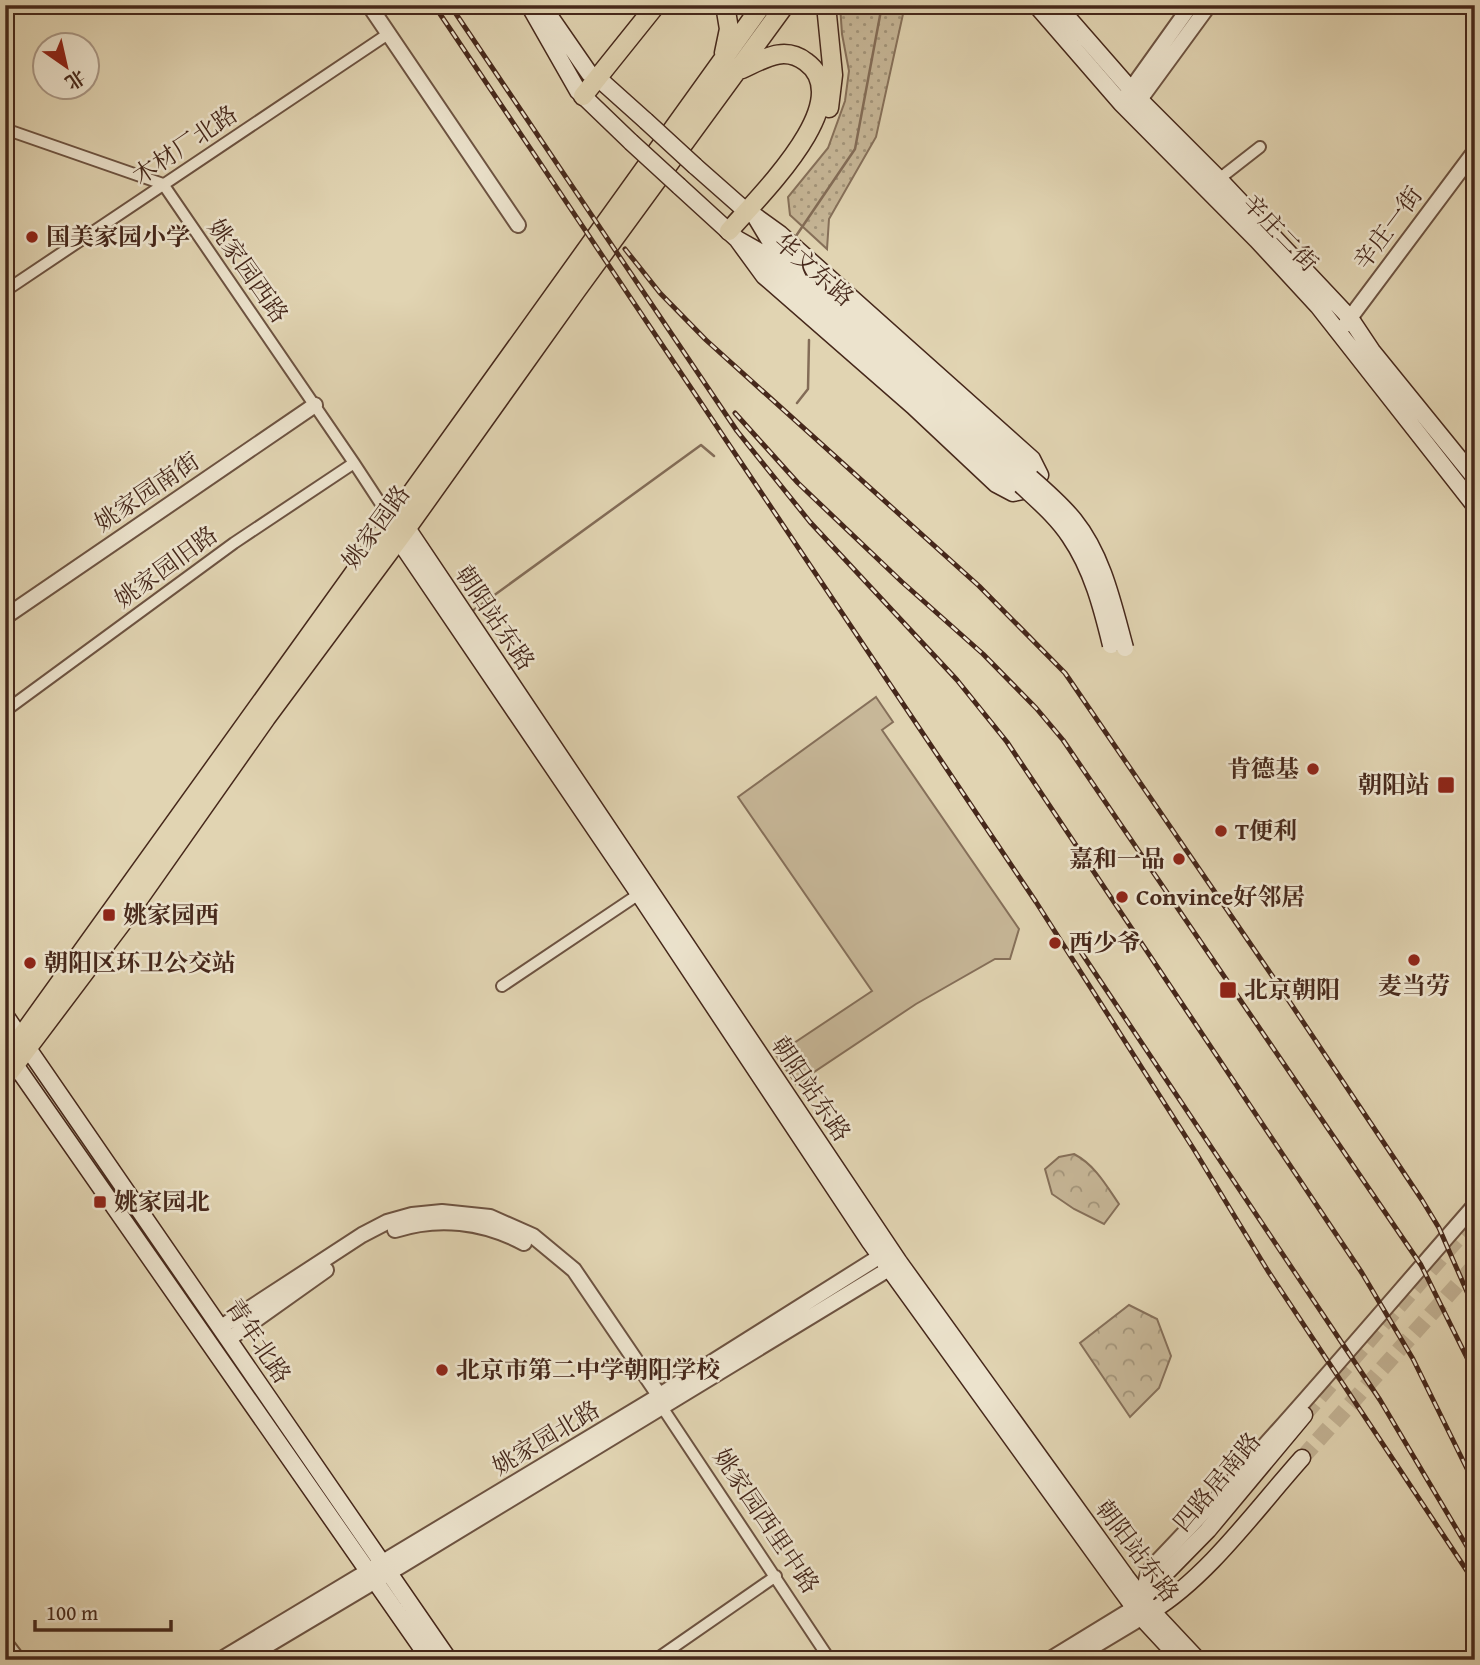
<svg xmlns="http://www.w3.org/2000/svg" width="1480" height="1665" font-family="'Gentium Book Plus','Noto Serif SC',serif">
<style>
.grass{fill:url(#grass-dots);stroke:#86705a;stroke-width:2}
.forest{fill:url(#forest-crowns);stroke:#86705a;stroke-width:2}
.green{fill:#c7b798;stroke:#86705a;stroke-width:2}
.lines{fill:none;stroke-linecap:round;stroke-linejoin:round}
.stream{stroke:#836c57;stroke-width:2.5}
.secondary-tunnel{stroke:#c2b294;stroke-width:16;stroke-dasharray:16 8;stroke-linecap:butt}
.minor-casing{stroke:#6d5341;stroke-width:14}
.tertiary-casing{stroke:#6d5341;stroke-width:18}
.secondary-casing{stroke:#46281b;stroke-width:19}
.primary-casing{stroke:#46281b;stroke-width:21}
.minor{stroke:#ece3cd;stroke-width:10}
.tertiary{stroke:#ece3cd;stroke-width:14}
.secondary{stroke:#ece3cd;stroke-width:16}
.primary{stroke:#e1d4b2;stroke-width:18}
.rail-casing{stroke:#46281b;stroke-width:5}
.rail{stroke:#ece3cd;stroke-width:2.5;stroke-dasharray:8;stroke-linecap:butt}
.secondary-bridge-casing{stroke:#46281b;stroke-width:19;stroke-linecap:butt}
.secondary-bridge{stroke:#ece3cd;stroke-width:16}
.poi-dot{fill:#8f2418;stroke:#ece3cd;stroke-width:2.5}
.labels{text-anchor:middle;stroke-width:5;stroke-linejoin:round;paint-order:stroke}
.street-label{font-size:24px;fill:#46281b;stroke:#ece3cd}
.poi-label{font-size:24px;font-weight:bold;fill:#46281b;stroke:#ece3cd;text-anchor:start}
</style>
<defs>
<pattern id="grass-dots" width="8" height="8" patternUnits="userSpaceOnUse" patternTransform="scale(1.75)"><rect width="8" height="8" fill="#c7b798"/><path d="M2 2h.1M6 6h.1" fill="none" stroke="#a3957b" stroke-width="1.8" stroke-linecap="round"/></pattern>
<pattern id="forest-crowns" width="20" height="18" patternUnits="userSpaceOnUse" patternTransform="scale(1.75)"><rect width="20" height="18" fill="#c7b798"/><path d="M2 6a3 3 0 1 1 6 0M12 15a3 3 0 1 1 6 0" fill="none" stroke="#a3957b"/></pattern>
</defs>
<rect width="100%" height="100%" fill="#e1d4b2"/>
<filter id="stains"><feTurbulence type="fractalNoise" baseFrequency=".00286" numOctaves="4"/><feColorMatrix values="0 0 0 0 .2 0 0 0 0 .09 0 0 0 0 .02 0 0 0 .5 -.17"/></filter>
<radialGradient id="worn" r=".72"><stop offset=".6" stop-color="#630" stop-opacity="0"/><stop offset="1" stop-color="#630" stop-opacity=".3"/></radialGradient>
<path class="grass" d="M840 5H905L876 137 829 219 827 249 790 215 788 197 828 148 845 101 849 71 842 34Z"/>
<path class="forest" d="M1074 1154C1095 1165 1106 1185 1119 1204L1104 1224 1074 1209 1052 1194 1045 1169 1059 1157Z
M1129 1305 1157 1319 1171 1356 1159 1388 1130 1417 1080 1343Z"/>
<path class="green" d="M876 697 893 722 882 730 1019 929 1010 959H995L916 1004 796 1084 776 1055 872 991 738 797Z"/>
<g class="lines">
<path class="stream" d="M796 236 855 149 882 5
M797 403 808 389 809 340
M471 612 701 445 714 456"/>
<path class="secondary-tunnel" d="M1304 1415 1475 1219
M1302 1458 1475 1265"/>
<defs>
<path id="minor" d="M5 129 163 184 354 463 392 521
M1219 179 1260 147
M5 291 388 34
M5 711 234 543 354 463
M502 986 642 892
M662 1407 830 1660
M655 1660 776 1576"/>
<path id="tertiary" d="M369 5 518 225
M1121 103 1191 5
M1133 109 1209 5
M1344 326 1475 151
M5 617 315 405
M395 1230C438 1216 483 1221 524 1243
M221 1327 362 1235 387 1222 412 1215 442 1212 490 1217 533 1236 574 1270 659 1395 661 1402
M229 1339 326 1270
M5 1643 18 1660
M220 1660 652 1400 890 1250
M243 1660 404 1564 897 1264
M1049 1660 1134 1608C1150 1593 1141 1579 1153 1566 1265 1450 1369 1326 1475 1205
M1071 1660 1151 1612"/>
<path id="secondary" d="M529 5 578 91 631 142
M542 5 589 73 598 78 646 121
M1036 5 1121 103 1257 240 1318 306 1475 506
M1057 5 1140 100 1219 179 1350 318 1372 351 1475 478
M695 166 746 211 755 216 770 241 1031 478
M679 186 737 239 760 252 1021 485
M737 239 764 276 913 406 996 484 1013 493 1028 490 1040 475 1032 459 780 234 755 216
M407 528 899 1262 1126 1577 1152 1611 1198 1660
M398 539 639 894 870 1242 1114 1580 1142 1618 1181 1660
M5 1015 449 1660
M9 1056 430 1660
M1143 1599 1155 1584 1208 1530 1304 1415
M1152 1611C1208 1577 1258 1507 1302 1458"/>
<path id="primary" d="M826 5 833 75 829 108
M724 53 729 29 725 5
M583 96 656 5
M729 231C755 200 860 101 806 62 784 45 764 59 742 69
M5 1059 762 5
M5 1078 121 924 266 718 407 528 576 291 785 5"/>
</defs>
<use href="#minor" class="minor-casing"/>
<use href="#tertiary" class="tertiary-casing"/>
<use href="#secondary" class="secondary-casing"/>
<use href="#primary" class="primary-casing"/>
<use href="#minor" class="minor"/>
<use href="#tertiary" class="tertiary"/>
<use href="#secondary" class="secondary"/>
<use href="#primary" class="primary"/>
<defs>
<path id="rail" d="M434 5 1036 902 1193 1148 1268 1271 1475 1583
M450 5 737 431 810 522 957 680 1007 742 1362 1273 1413 1359 1475 1485
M625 249 660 293 706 340 979 586 1065 673 1273 977 1422 1200 1439 1228 1475 1310
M735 413 798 483 902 582 983 654 1036 708 1063 740 1421 1265 1475 1374
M1081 952 1380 1400 1475 1560"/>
</defs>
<use href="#rail" class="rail-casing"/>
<use href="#rail" class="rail"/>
<defs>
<path id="secondary-bridge" d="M646 121 695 166
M631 142 679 186
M1031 478C1046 491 1062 505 1074 520 1103 556 1113 604 1125 648
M1021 485C1038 501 1057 517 1070 537 1092 569 1102 608 1111 645"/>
</defs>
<use href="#secondary-bridge" class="secondary-bridge-casing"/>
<use href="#secondary-bridge" class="secondary-bridge"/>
</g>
<g class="poi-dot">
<circle cx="32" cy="237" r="7"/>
<circle cx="1313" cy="769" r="7"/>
<rect x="1437" y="776" width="18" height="18" rx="3.5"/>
<circle cx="1221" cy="831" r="7"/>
<circle cx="1179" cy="859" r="7"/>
<circle cx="1122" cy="897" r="7"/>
<rect x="102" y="908" width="14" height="14" rx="3.5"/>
<circle cx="1055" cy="943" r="7"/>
<circle cx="1414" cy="960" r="7"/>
<circle cx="30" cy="963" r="7"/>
<rect x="1219" y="981" width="18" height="18" rx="3.5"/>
<rect x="93" y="1195" width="14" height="14" rx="3.5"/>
<circle cx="442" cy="1370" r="7"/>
</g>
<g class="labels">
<g class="street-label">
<text transform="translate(185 145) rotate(-34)" y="8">木材厂北路</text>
<text transform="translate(1388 228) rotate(-53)" y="8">辛庄一街</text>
<text transform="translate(1280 233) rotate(46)" y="8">辛庄二街</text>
<text transform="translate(814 270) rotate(41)" y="8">华文东路</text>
<text transform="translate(248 271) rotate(55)" y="8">姚家园西路</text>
<text transform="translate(147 492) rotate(-34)" y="8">姚家园南街</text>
<text transform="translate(376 527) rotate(-54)" y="8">姚家园路</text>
<text transform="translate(166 567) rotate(-36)" y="8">姚家园旧路</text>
<text transform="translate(495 618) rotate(56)" y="8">朝阳站东路</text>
<text transform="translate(811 1089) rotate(56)" y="8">朝阳站东路</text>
<text transform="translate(258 1341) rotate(56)" y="8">青年北路</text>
<text transform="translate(546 1438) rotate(-31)" y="8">姚家园北路</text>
<text transform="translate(1217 1482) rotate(-50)" y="8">四路居南路</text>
<text transform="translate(766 1521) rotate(56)" y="8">姚家园西里中路</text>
<text transform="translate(1137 1551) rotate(53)" y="8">朝阳站东路</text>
</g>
<g class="poi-label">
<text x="46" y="245">国美家园小学</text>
<text x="1299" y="777" text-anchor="end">肯德基</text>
<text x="1430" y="793" text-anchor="end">朝阳站</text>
<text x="1235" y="839">T便利</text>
<text x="1165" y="867" text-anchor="end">嘉和一品</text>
<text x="1136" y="905">Convince好邻居</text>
<text x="123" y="923">姚家园西</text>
<text x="1069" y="951">西少爷</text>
<text x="44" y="971">朝阳区环卫公交站</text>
<text x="1414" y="994" text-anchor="middle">麦当劳</text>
<text x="1244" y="998">北京朝阳</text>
<text x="114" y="1210">姚家园北</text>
<text x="456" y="1378">北京市第二中学朝阳学校</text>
</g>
</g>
<rect width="1480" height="1665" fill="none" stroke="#e1d4b2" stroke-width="28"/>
<rect x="7" y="7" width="1466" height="1651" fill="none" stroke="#46281b" stroke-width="3.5"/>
<rect x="14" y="14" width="1452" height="1637" fill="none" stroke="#46281b" stroke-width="2"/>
<g transform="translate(66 66) rotate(146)"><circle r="33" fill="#ece3cd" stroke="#aa9886" stroke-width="2"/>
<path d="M0-5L12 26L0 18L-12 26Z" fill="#8f2418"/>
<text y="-10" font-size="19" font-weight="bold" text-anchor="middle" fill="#46281b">北</text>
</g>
<path d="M35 1620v10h136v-10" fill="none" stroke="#46281b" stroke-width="3.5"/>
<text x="46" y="1620" font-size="21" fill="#46281b" stroke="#ece3cd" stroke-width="5" paint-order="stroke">100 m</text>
<rect width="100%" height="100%" filter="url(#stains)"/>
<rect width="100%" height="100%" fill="url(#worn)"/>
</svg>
